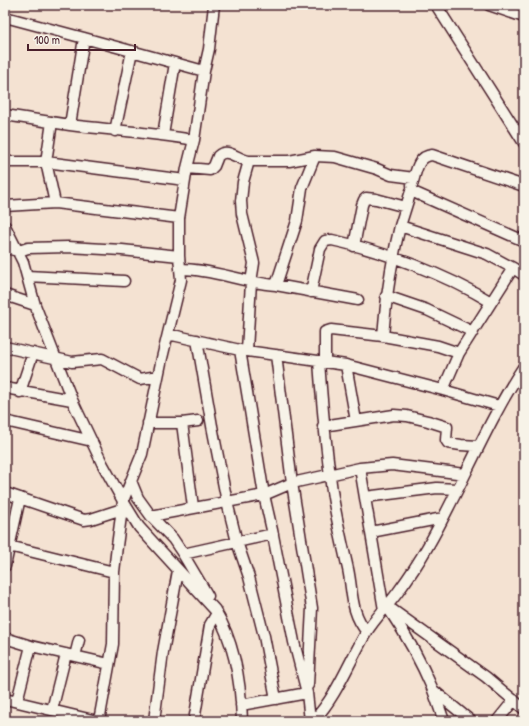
<svg xmlns="http://www.w3.org/2000/svg" width="529" height="726" font-family="'Patrick Hand',sans-serif">
<style>
.lines{fill:none;stroke-linecap:round;stroke-linejoin:round}
.minor-casing{stroke:#4a1f2b;stroke-width:13}
.minor{stroke:#f7f3e8;stroke-width:10}
</style>
<rect width="100%" height="100%" fill="#f4e2d2"/>
<filter id="ink" filterUnits="userSpaceOnUse"><feTurbulence type="fractalNoise" baseFrequency=".025" numOctaves="2"/><feDisplacementMap in="SourceGraphic" scale="8" xChannelSelector="R" yChannelSelector="G"/><feConvolveMatrix kernelMatrix="1 2 1 2 8 2 1 2 1" color-interpolation-filters="sRGB"/></filter>
<g filter="url(#ink)">
<g class="lines">
<defs>
<path id="minor" d="M436 5 524 143
M489 5 524 17
M5 17 84 38
M204 71 209 49 214 5
M5 115 70 125 84 38 204 71 194 140 187 168 179 218V256L181 280 162 358 142 454 131 481
M52 122 46 162 55 203
M70 125C112 130 153 133 194 140
M115 131 132 51
M163 135 175 63
M5 162H46L185 180
M187 168 210 170 214 166 218 156C228 147 238 160 249 161
M412 185C416 173 417 156 432 155L524 186
M5 206 55 203 179 218
M5 226 23 262 35 305 72 400 102 463 123 501 139 527 215 610C235 643 241 683 242 721
M354 246 362 205 364 200 366 198 376 199 406 207
M5 248 19 251 28 248 68 247 122 250 179 256
M513 268 487 254 400 226 411 191 524 241
M181 269C213 269 244 283 276 285L358 300
M27 276 124 281
M276 285 297 221 302 188 315 156
M311 292 320 249 325 241 332 240C383 251 447 275 491 302
M5 295 35 305
M386 296 427 310 473 332
M168 334 240 350 346 365 443 390 499 406
M383 336C386 298 391 263 400 226
M197 340 212 426 227 502 237 542 249 577 264 636 276 699
M5 347 72 362 102 359 140 379 158 376
M240 350 264 495 272 530 294 642 307 693
M247 350 251 282 254 263 242 214 241 201 243 182 249 161H289L315 156 335 157 377 169 391 175 414 178
M276 355 292 483 312 608 308 685
M319 361C322 404 326 448 332 491 336 517 342 543 348 569 353 592 350 612 367 632
M325 361V332L331 330 383 336 438 346 459 353 513 268 524 275
M346 365 356 421
M5 388 72 400
M443 390 459 353
M20 392 33 353
M5 421 92 441
M148 423H182L193 507
M182 423 198 421
M323 426 394 415 407 416 428 421 447 427 446 440 448 443 461 445 479 446
M360 468 384 610
M5 493 84 520 91 519 122 509
M365 497 437 488 457 489
M151 516 264 495 292 483 360 468 392 465 465 474
M371 532 443 518
M9 546 114 572
M183 554 273 534
M5 566 20 498
M387 606 486 677 524 709
M390 611C407 636 421 662 433 690
M5 638 31 646 109 664
M75 656 79 640
M5 699 97 721
M17 701 31 646
M241 705 307 693 310 721
M52 710 66 654
M99 721 113 644 114 572 117 546 123 501 131 481 138 498 151 516 173 539 183 554 208 596
M154 721 163 652 178 571
M194 721 210 625 217 613
M313 721C337 696 349 662 366 633 375 618 388 606 398 592 409 577 419 562 428 546 462 487 486 423 524 366
M444 721 433 690 471 721
M497 721 514 700"/>
</defs>
<use href="#minor" class="minor-casing"/>
<use href="#minor" class="minor"/>
</g>
</g>
<rect width="529" height="726" fill="none" stroke="#f7f3e8" stroke-width="20"/>
<rect x="10" y="10" width="509" height="706" fill="none" stroke="#4a1f2b" stroke-width="1.5" filter="url(#ink)"/>
<path d="M28 44v6h107v-6" fill="none" stroke="#4a1f2b" stroke-width="2"/>
<text x="34" y="44" font-size="12" fill="#4a1f2b" stroke="#f7f3e8" stroke-width="3" paint-order="stroke">100 m</text>
</svg>
